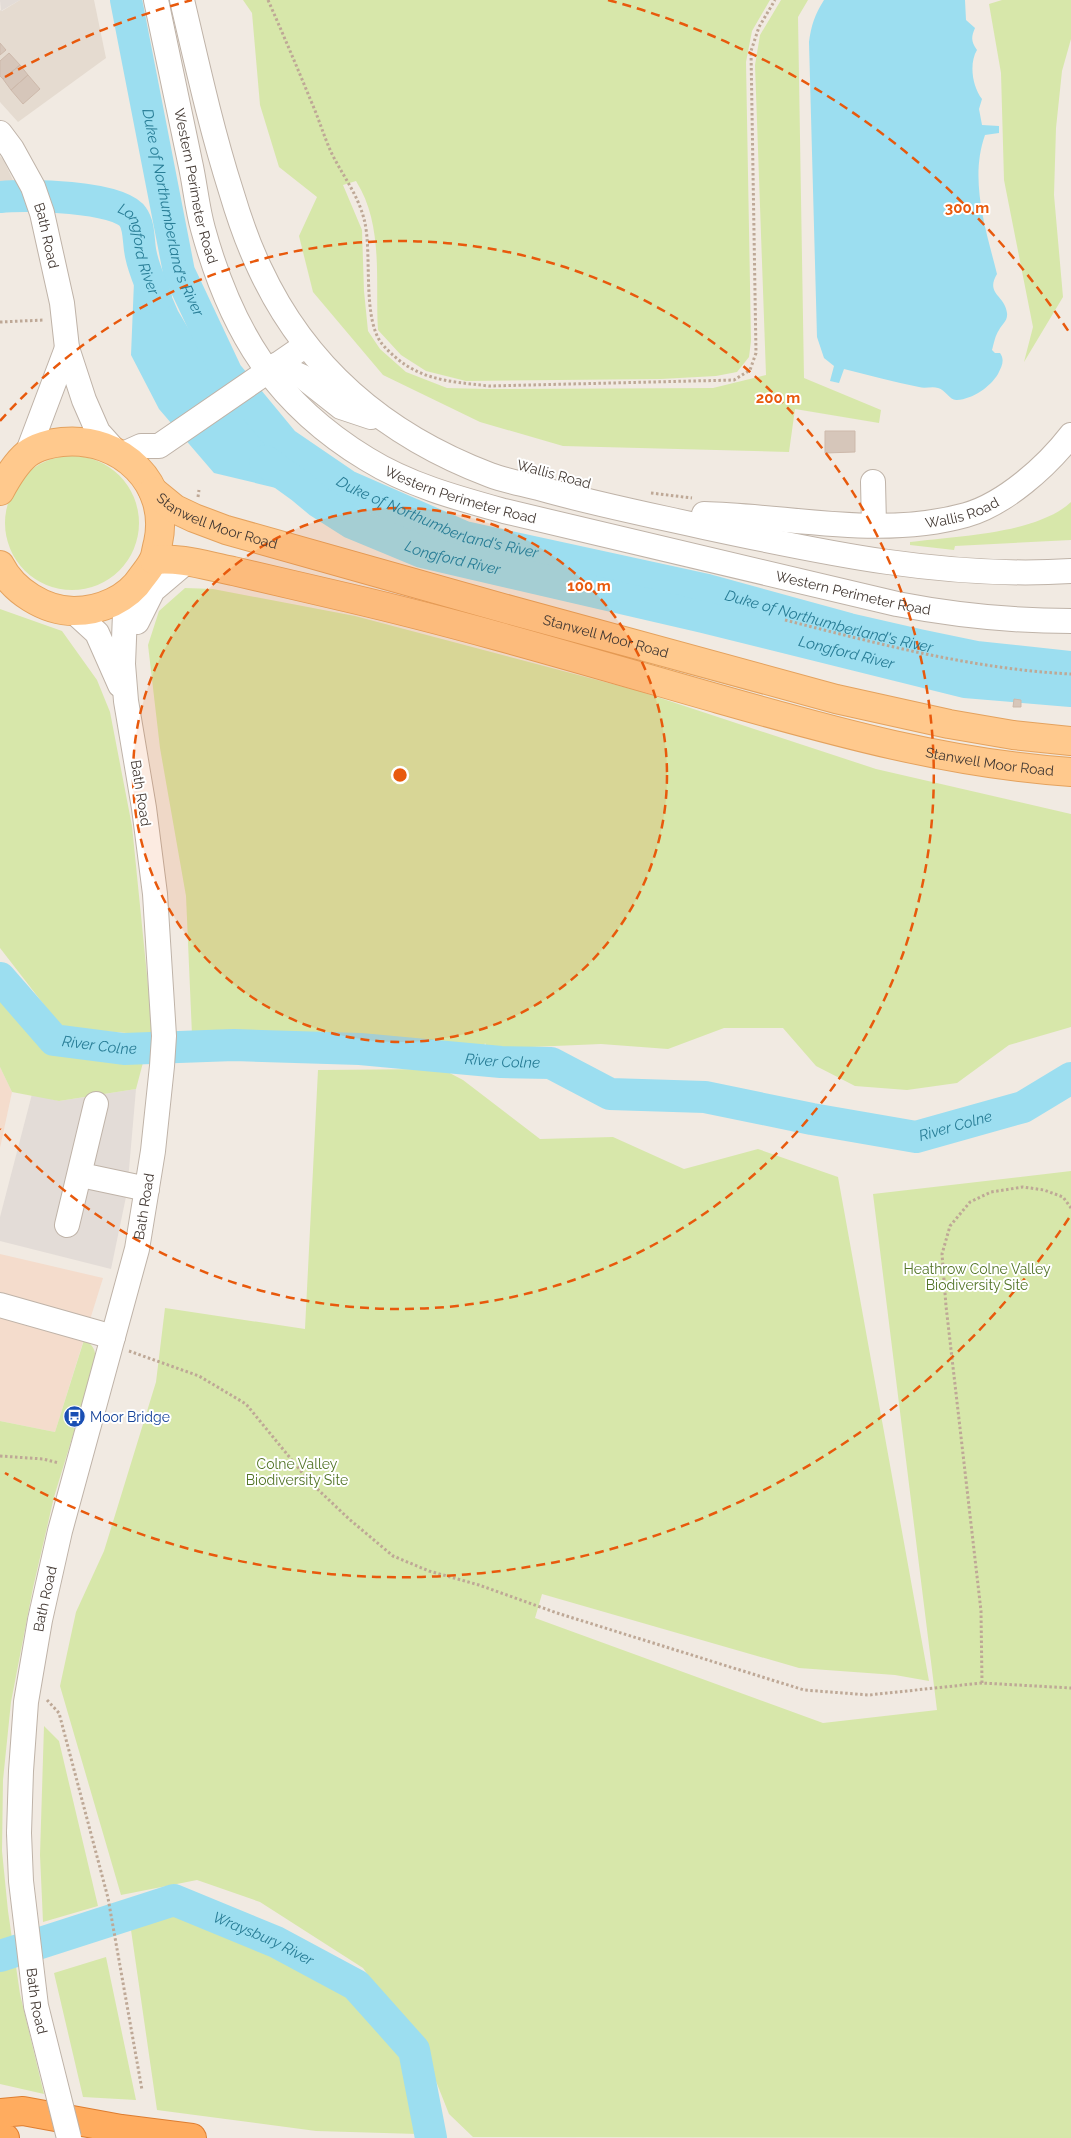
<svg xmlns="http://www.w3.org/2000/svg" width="1071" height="2138" viewBox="0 0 1071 2138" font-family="Raleway,sans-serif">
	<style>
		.residential { fill: #e5dbd0 }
		.commercial { fill: #f4dccc }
		.industrial { fill: #e3dcd7 }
		.green { fill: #d7e7aa }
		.water { fill: #9cdef0 }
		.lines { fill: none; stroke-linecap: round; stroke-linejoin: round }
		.river { stroke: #9cdef0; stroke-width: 32 }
		.building { fill: #d6c6ba; stroke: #cdb9ab }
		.minor-casing { stroke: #bfb3a8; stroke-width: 26 }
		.major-casing { stroke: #e4a25e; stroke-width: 30 }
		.highway-casing { stroke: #de7d30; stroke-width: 30 }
		.path { stroke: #bea896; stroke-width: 3; stroke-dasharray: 2.5 2.5; stroke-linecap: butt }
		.minor { stroke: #fff; stroke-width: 24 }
		.major { stroke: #ffc98d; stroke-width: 28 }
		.highway { stroke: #ffac5f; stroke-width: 28 }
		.minor-bridge-casing { stroke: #bfb3a8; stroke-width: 26; stroke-linecap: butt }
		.minor-bridge { stroke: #fff; stroke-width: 24 }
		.ring { fill: none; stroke: #e8590c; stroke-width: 2.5; stroke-dasharray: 9 6 }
		.labels { text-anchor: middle; stroke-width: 4; stroke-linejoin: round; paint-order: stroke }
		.street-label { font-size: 14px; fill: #433933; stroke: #fff }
		.park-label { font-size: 14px; fill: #527426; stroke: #fff }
		.transit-label { font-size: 14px; fill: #164399; stroke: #fff; text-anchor: start }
		.water-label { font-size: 15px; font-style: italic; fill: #287d96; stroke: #fff }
		.centre { fill: #e8590c; stroke: #fff; stroke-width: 2.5 }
		.ring-label { font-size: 15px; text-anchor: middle; font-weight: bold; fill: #e8590c; stroke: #fff; stroke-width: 4; stroke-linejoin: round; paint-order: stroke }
	</style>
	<rect width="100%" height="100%" fill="#f1eae2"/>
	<path class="residential" d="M20,0H94L106,58L18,122L0,102V10L2,11Z
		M0,156L3,159L20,195L0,196Z"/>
	<path class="commercial" d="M0,1067L12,1092L0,1148Z
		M0,1254L103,1278L55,1432L0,1421Z"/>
	<path class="industrial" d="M0,0H20L1,11Z
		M136,1089L127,1192L111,1269L0,1241V1217L32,1094L59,1101Z"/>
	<path class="green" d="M243,0H770L752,31L746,62L751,341L749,357L737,372L716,376L661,379L466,381L426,371L401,355L378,330C375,281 384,225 356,181L343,185L362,230L364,291L368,331L380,349L406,372L447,388L486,389L713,388L766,375L755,65L760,35L781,0H808L798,17L804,378L881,410L879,423L795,409L789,452L563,446L480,422L383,375L313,292L299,236L317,197L279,167L260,105L252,13Z
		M1002,0H1071V39L1062,71L1056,128L1054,195L1063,297L1024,362L1033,327L1004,180L1001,73L989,4Z
		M5 523a67 67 0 1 1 134 0a67 67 0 1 1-134 0Z
		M1071,502V540L955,546L954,550L910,545V542C955,536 1037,534 1071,502Z
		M185,588L213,589L355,616L639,691L876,769L1071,814V1027L1009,1045L957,1083L907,1090L855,1086L816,1066L783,1028H724L668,1049L601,1044L488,1049L485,1043L483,1050L361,1036L192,1035L186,896L160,748L148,645L159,611Z
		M0,609L62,631L97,680L110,712L132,826L153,1035L62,1028L0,948Z
		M0,996L49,1053L145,1055L136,1089L59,1101L12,1092L0,1067Z
		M442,1069L463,1080L540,1139L613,1137L684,1169L758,1149L838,1177L929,1681L895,1675L799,1668L542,1594L535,1618L823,1723L937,1710L873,1194L1071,1171V2138L473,2137L449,2114L426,2056L363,1968L260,1902L197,1880L121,1895L60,1686L76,1612L104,1551L156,1382L165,1308L305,1329L318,1070Z
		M84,1340C94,1345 95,1350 96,1360L54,1497L33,1588L11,1702L3,1780L2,1851L8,1911L20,1994L44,2094L0,2084V1421L55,1432Z
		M44,1726L59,1741L98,1906L43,1922L40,1855Z
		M175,1912L258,1940L353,1992L405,2059L418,2134L316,2131L157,2110L131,1930Z
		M106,1957L136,2100L83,2097L54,1973Z"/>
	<path class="water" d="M824,0H965L966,20L975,28C971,37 971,42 977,50C969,63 972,86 982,99L979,109L982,125L999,126V133L985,135C969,180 986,230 997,274C985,294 1005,295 1007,313C1008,321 1002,324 999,330C995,336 994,343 992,350L995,353H1000C1005,360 1002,366 998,374C990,387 973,399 957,400C950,401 946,390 938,388C932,386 925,389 919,387C894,382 869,375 844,369L839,383L830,381L834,366L824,358L817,337L809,42C811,26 815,14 824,0Z
		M153,253L178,311L237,410L306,477L297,493L214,473L159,409L131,355L135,257Z"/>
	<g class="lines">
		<g class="river">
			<path id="s1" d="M126,0L179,272L227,374L284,443L347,486L464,537L707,590L849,629L919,645L976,657L1071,667"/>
			<path id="s2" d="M0,197C24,194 120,196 133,217C140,227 138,243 141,255C144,270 151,284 156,298"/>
			<path id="s3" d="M265,461L301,487L319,502L352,523L422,552L703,617L965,682L1071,691"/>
			<path id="s4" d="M0,978L54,1040L124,1049L234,1045L360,1049L501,1062L551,1063L610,1094L705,1097L812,1119L916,1137L1023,1107L1071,1078"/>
			<path id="s5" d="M0,1956L174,1900L276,1942L356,1985L414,2050L431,2138"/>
		</g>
	</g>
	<path class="building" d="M0,43L6,50L0,55Z
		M9,53L20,65L3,79L0,76V61Z
		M20,65L28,75L11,90L3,79Z
		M28,75L40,89L23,104L11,90Z
		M825,431H855V452L825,453Z
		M1014,699L1021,700V707H1013Z"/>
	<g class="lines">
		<defs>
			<g id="minor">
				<path id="s6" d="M156,0C167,54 179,108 190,162C195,184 197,208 203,229C231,331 275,403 367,459C409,485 457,498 504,511L897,604C954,615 1012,621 1071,621"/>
				<path d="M182,0C197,64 211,128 231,191C239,218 248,244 260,269C307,370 387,436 490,475C506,481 524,484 542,489C595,504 650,515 704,527C825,553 947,579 1071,571"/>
				<path id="s7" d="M0,133L12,149L33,187L42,213L62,303L67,348L84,400L98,432L116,452"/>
				<path d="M276,365L303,377L341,407L371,417"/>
				<path d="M27,454L67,348"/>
				<path d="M121,455L141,446H159L306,345"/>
				<path d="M873,482L874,525"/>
				<path id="s8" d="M704,514C790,516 880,539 966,515C1005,504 1047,466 1071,435"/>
				<path d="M73,611L97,633L120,685"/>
				<path d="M137,622L153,590L186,562"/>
				<path d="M81,1175L147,1189"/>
				<path d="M67,1225L96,1104"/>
				<path d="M0,1305L113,1337"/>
				<path id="s9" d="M19,1833L21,1771L26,1702L40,1620L60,1531L137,1249L153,1151L162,1066L164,1036L155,894L144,808L126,701L123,664L125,614L136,586"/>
			</g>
			<g id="major">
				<path d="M0,491C7,478 16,463 27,454C36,447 51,443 62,442C121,436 171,484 158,543C156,549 156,556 153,561C150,567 146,572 142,577C128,599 100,611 74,611C45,611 13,591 0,565"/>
				<path id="s10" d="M153,491L175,509L194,518L226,530L510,610L836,699L949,724L1013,735L1071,741"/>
				<path id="s11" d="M154,560C180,557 207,566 233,571C272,580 310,589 349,598C473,627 596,664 719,699C835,732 950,764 1071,772"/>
			</g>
			<path id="highway" d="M0,2113L23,2111L121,2129L192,2138
				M0,2136L5,2138"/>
		</defs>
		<use href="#minor" class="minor-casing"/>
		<use href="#major" class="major-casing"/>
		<use href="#highway" class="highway-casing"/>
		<path class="path" d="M268,0C283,34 297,67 311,101C319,119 324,137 332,154C343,176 358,195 364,219C373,252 361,320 383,345C414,380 445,381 489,386L734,380L750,370L756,353L751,51L759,27L775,0
			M0,322L44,320
			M651,493L692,498
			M198,497L199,490
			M785,620C879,644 973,669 1071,674
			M129,1351L199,1376L246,1404L309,1481L349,1519L393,1556L429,1571L479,1585L557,1613L804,1690L869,1695L982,1683L1071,1688
			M0,1456L43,1459L59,1463
			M982,1683L981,1611L946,1306L942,1254L950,1226L970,1202L991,1192L1023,1187L1044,1190L1063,1197L1071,1208
			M47,1700L59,1713L108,1898L142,2090"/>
		<use href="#minor" class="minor"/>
		<use href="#major" class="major"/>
		<use href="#highway" class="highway"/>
		<defs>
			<g id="minor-bridge">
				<path id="s12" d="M19,1833L21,1881L36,2006L69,2138"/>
			</g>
		</defs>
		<use href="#minor-bridge" class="minor-bridge-casing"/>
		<use href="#minor-bridge" class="minor-bridge"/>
	</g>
	<circle cx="400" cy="775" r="267" fill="#e8590c" fill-opacity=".12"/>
	<g class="ring">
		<circle cx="400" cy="775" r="267"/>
		<path d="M0 421A534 534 0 1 1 0 1129"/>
		<path d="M1069 1218A802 802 0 0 1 5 1473M5 77A802 802 0 0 1 192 0M608 0A802 802 0 0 1 1069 332"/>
	</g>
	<defs>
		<symbol id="bus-disc" viewBox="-11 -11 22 22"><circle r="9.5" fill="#1a4fb4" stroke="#fff"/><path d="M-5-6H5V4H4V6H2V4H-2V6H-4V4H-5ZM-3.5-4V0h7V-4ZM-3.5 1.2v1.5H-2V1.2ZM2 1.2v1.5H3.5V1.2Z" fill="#fff"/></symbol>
	</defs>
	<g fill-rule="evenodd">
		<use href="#bus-disc" x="62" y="1404" width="25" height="25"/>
	</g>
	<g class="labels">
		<g class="street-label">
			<text dy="5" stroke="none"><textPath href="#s6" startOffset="190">Western Perimeter Road</textPath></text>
			<text dy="5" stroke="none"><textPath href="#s7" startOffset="114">Bath Road</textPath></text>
			<text transform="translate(554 474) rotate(15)" y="5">Wallis Road</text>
			<text dy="5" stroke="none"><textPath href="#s6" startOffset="625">Western Perimeter Road</textPath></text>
			<text dy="5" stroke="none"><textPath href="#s8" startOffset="260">Wallis Road</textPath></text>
			<text dy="5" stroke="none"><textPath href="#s10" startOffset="72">Stanwell Moor Road</textPath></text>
			<text dy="5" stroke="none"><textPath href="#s6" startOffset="1030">Western Perimeter Road</textPath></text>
			<text dy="5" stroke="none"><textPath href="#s10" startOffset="478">Stanwell Moor Road</textPath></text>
			<text dy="5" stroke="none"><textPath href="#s11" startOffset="861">Stanwell Moor Road</textPath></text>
			<text transform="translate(141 793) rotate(81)" y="5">Bath Road</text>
			<text dy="5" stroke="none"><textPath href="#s9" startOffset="641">Bath Road</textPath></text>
			<text dy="5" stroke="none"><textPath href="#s9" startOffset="236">Bath Road</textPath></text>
			<text dy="5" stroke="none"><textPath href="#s12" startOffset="169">Bath Road</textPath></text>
		</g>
		<g class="park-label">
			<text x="977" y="1274">Heathrow Colne Valley<tspan x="977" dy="16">Biodiversity Site</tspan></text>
			<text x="297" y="1469">Colne Valley<tspan x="297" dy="16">Biodiversity Site</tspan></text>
		</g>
		<g class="transit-label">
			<text x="90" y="1422">Moor Bridge</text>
		</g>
		<g class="water-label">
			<text dy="5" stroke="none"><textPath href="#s1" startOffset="218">Duke of Northumberland's River</textPath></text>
			<text dy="5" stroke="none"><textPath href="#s2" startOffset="169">Longford River</textPath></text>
			<text dy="5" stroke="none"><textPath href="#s1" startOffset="652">Duke of Northumberland's River</textPath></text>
			<text dy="5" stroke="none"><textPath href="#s3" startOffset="214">Longford River</textPath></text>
			<text dy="5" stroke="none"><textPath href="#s1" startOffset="1058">Duke of Northumberland's River</textPath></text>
			<text dy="5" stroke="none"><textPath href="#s3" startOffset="619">Longford River</textPath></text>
			<text dy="5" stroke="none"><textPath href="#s4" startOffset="128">River Colne</textPath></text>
			<text dy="5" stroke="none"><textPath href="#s4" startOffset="532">River Colne</textPath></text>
			<text dy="5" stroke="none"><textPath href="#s4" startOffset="998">River Colne</textPath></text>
			<text dy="5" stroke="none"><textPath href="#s5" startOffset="280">Wraysbury River</textPath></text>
		</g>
	</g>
	<circle cx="400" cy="775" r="8" class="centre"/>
	<g class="ring-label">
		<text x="967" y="213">300 m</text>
		<text x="778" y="403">200 m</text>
		<text x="589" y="591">100 m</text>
	</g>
</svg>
